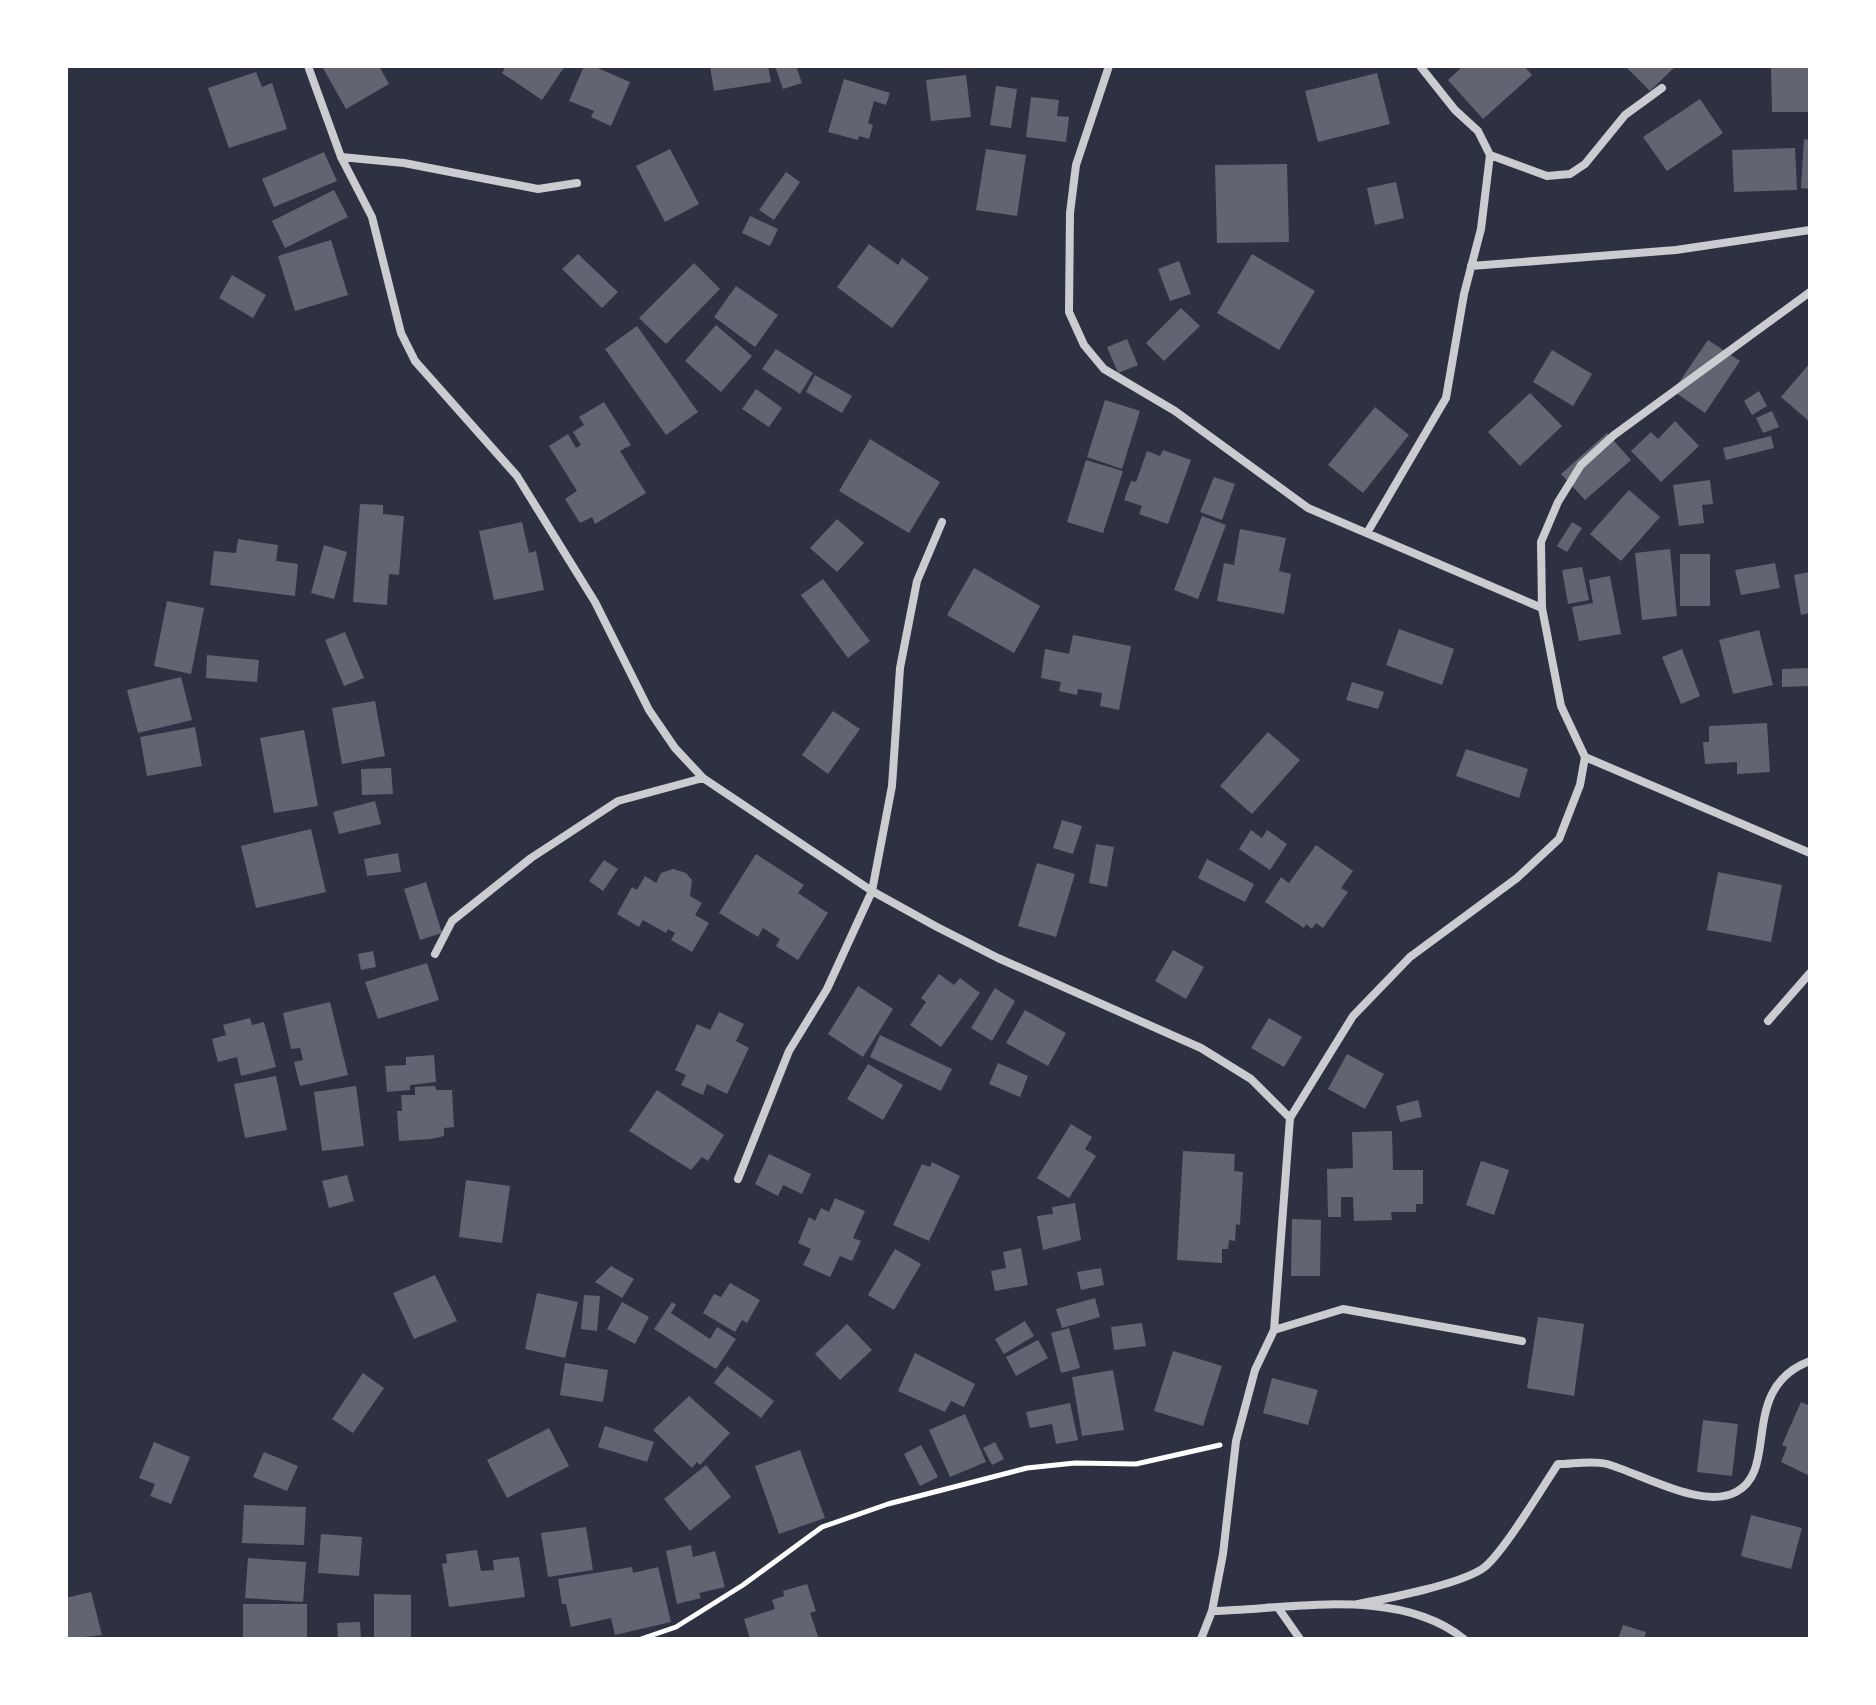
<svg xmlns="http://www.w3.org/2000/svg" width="1876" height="1705" viewBox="0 0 1876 1705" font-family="'Asap Condensed',sans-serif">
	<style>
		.building { fill: #626471 }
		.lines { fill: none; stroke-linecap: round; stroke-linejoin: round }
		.path { stroke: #fff; stroke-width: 5 }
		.minor { stroke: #caccd0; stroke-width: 8 }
	</style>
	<rect width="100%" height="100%" fill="#2d3142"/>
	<path class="building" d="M325,66H379L389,84L346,109L323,68Z
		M506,66H565L542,100L502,73Z
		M584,66H593L630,82L611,126L591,117L594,111L569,101Z
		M710,66H768L771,82L714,91Z
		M775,66H796L802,83L783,89Z
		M1463,66H1524L1532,75L1483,119L1448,80Z
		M1625,66H1676L1650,91Z
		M1771,66H1808V112H1772Z
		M256,72L262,87L272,83L287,129L229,148L208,88Z
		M1377,73L1390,124L1318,142L1305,91Z
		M966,75L971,117L931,121L926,80Z
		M844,79L890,93L886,105L874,101L868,123L873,125L869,139L859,136L858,140L828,132Z
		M996,86L1017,89L1011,128L990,125Z
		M1031,97L1059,100L1057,116L1069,117L1066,142L1026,137Z
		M1700,99L1723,133L1667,171L1643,137Z
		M1804,139L1810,140V189L1801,188Z
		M1795,148L1797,190L1734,192L1732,150Z
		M670,149L699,204L665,222L636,166Z
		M986,149L1026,155L1017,216L976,210Z
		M324,152L337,181L274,207L262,179Z
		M1287,164L1289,242L1217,243L1215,165Z
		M786,172L800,182L774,220L759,210Z
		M1396,182L1404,218L1375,225L1367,188Z
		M334,190L348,217L285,248L272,221Z
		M750,216L778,229L770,246L742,233Z
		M331,240L348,295L295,311L278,256Z
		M869,244L898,265L902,258L929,278L892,328L837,287Z
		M578,254L618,292L602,308L562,269Z
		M1252,254L1315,291L1279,350L1217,313Z
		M1179,261L1191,294L1170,301L1158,269Z
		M694,263L720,289L666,344L639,318Z
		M232,275L266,295L253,318L219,298Z
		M736,286L778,315L755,347L714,317Z
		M1181,308L1200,326L1164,361L1146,343Z
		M716,325L752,356L721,392L685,361Z
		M637,326L698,412L666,435L605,349Z
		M1127,339L1138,365L1118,373L1107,347Z
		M1708,340L1740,361L1705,413L1673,391Z
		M776,349L813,373L800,394L762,369Z
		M1552,350L1592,374L1573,406L1533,382Z
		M1810,363V422L1781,397Z
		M815,375L852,396L842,413L806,392Z
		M756,389L782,408L769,427L742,409Z
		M1759,391L1767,406L1752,415L1744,401Z
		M1530,393L1562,426L1520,466L1488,432Z
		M1105,400L1140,411L1122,469L1087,457Z
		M604,402L631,445L620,451L646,493L595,524L592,517L580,523L565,499L577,491L549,446L568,434L576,448L581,445L573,432L584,425L579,417Z
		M1375,407L1409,435L1363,493L1328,465Z
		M1772,411L1779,427L1763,433L1756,418Z
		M1675,421L1699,446L1661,482L1631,451L1651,432L1658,439Z
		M1607,433L1631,460L1585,500L1561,474Z
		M1771,436L1774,448L1726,460L1723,448Z
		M870,439L940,482L909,533L839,491Z
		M1163,450L1191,460L1168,524L1139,514L1142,506L1124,500L1131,481L1136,482L1147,451L1160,456Z
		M1086,460L1123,471L1103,533L1067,522Z
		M1214,477L1235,484L1222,520L1200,512Z
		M1710,480L1713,504L1702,505L1704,523L1679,526L1673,485Z
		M1629,490L1660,517L1621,561L1590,534Z
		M360,504L383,505V514L404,516L399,575L389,574L387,605L353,602Z
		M1202,516L1226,525L1198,599L1174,590Z
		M837,519L864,543L837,572L810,548Z
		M522,522L529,553L536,551L544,590L494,600L479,531Z
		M1572,522L1582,528L1567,552L1557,546Z
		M1240,529L1286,538L1279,571L1291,574L1284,614L1217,601L1224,563L1234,565Z
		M238,539L278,545L276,561L298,564L295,596L210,585L214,551L236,553Z
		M324,545L347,552L334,599L311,593Z
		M1670,549L1677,616L1642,620L1635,553Z
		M1680,554H1710V606H1680Z
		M1775,563L1780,588L1741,595L1735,570Z
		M1582,567L1589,600L1568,604L1562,570Z
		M974,568L1040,606L1014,653L947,615Z
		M1810,572V613L1801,615L1794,575Z
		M1610,576L1621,634L1579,641L1572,607L1593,603L1589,580Z
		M823,579L870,641L848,658L801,595Z
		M167,601L204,608L191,674L154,666Z
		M1399,629L1454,649L1442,685L1386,665Z
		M1759,630L1773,685L1733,694L1719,640Z
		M345,632L364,678L344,686L325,640Z
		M1073,635L1131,646L1119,710L1100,706L1102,693L1078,689L1077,695L1059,691L1061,682L1041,678L1045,649L1069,654Z
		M1682,649L1700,696L1681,704L1662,657Z
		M207,655L259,660L257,682L206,678Z
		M1810,668V686L1782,687V669Z
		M181,677L192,720L138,733L127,690Z
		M1352,682L1384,692L1378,709L1346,700Z
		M375,701L385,756L342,764L332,708Z
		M833,711L860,729L828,774L802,755Z
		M1767,723L1770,772L1737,774V762L1705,764L1703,742H1709V726Z
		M195,727L202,766L147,776L140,737Z
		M304,730L318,806L274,813L260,738Z
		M1268,732L1300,760L1252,814L1220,786Z
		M1466,749L1528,769L1519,798L1456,776Z
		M391,768L393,794L362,795L361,769Z
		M375,801L381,824L339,834L333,812Z
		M1062,820L1082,826L1073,854L1053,848Z
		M311,829L326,892L256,908L241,846Z
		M1251,830L1262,838L1267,830L1287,844L1270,870L1239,849Z
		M1096,844L1114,847L1107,887L1089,883Z
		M1316,845L1353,871L1341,888L1348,892L1323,928L1316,923L1312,929L1306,924L1304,928L1265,902L1281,877L1289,883Z
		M398,853L401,872L367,876L364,859Z
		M756,854L804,885L798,893L828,913L798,960L776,946L780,939L763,928L758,937L719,913Z
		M1207,859L1254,884L1245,902L1198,878Z
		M604,860L618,869L603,891L589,881Z
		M1037,863L1075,874L1056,937L1018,926Z
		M673,869L686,873L692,880L690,896L702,903L695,915L709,923L692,952L671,940L675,933L668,929L666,933L643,920L639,927L617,914L632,887L637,890L645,876L656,883L661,873Z
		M1718,872L1782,885L1771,942L1707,930Z
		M426,882L442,933L420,940L404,889Z
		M1173,950L1204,967L1186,999L1155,981Z
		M373,951L376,967L361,970L358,954Z
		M427,963L439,1000L378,1019L365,982Z
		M939,974L954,985L960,978L980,993L941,1047L910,1025L926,1002L921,998Z
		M858,986L893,1009L863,1057L828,1034Z
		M995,988L1015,1001L992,1041L971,1028Z
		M330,1002L348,1075L300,1086L294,1062L303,1060L300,1048L291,1049L283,1013Z
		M1025,1010L1066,1033L1048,1066L1006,1043Z
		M719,1012L744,1024L736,1041L749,1048L727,1094L707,1084L703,1095L681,1085L686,1075L675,1070L697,1024L710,1030Z
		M250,1018L252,1025L264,1022L276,1067L241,1076L237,1057L218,1062L212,1039L226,1035L223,1025Z
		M1269,1018L1302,1037L1284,1067L1251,1048Z
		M880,1035L952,1069L941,1091L870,1057Z
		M1347,1054L1384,1074L1365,1109L1328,1089Z
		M434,1055L436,1082L410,1085V1090L387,1092L385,1066L406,1065V1057Z
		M998,1063L1028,1076L1020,1097L989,1084Z
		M868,1064L903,1085L883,1120L847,1099Z
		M276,1076L287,1130L245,1138L234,1084Z
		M356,1086L364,1146L322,1151L314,1092Z
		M435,1086L436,1090H452L454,1127L444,1128V1136L431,1139L399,1141L397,1111H402L401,1095H415V1087Z
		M657,1090L724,1135L708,1161L702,1157L691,1170L629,1131Z
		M1418,1100L1422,1117L1400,1122L1396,1106Z
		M1071,1124L1092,1137L1085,1149L1096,1156L1069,1198L1037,1178Z
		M1392,1131L1393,1170H1423V1204H1416V1212H1391L1392,1220L1354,1221L1353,1197H1341V1217H1328L1327,1169L1353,1168L1352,1132Z
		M1183,1151L1235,1154L1234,1171L1243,1172L1240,1225L1236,1224L1235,1241L1229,1240L1228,1249H1222V1263L1177,1260Z
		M769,1154L811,1174L802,1194L783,1185L778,1196L755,1184Z
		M1481,1161L1509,1170L1494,1215L1466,1205Z
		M932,1162L960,1176L929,1241L893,1225L922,1164L930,1167Z
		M347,1175L354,1201L329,1208L322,1181Z
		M466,1180L510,1186L502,1243L459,1237Z
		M835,1198L865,1211L853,1238L861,1241L852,1261L840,1256L830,1277L803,1265L811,1249L798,1243L809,1217L815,1221L821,1208L829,1212Z
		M1075,1203L1081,1240L1043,1250L1037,1216L1053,1214L1052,1207Z
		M1292,1219L1321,1220L1320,1276H1291Z
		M1021,1248L1028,1285L995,1291L991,1271L1006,1268L1003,1252Z
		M895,1249L921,1264L894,1310L868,1295Z
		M611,1266L634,1279L622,1298L595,1282Z
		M1101,1268L1104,1285L1081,1290L1077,1272Z
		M435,1275L457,1321L414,1339L393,1293Z
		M730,1283L760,1300L747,1323L742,1320L735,1332L703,1313L714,1294L721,1297Z
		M537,1293L578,1302L565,1358L525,1349Z
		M584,1295L600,1296L597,1331L581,1329Z
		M1095,1298L1100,1317L1062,1328L1056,1309Z
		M622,1302L649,1317L635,1344L607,1329Z
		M672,1302L676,1305L671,1313L710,1339L717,1327L736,1339L716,1369L654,1329Z
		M1538,1317L1584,1324L1574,1396L1527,1388Z
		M1025,1321L1034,1336L1004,1354L995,1339Z
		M1142,1323L1146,1346L1114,1350L1111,1327Z
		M847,1324L872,1350L840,1380L815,1354Z
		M1069,1328L1080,1368L1061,1373L1051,1333Z
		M1038,1340L1048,1358L1016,1376L1006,1357Z
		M1173,1351L1222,1366L1203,1426L1154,1411Z
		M915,1353L975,1384L964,1407L951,1401L945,1412L898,1391Z
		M565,1363L608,1370L603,1402L560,1395Z
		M727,1366L774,1401L761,1418L714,1383Z
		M1113,1370L1124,1430L1082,1436L1072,1377Z
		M363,1373L384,1388L353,1433L332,1419Z
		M1272,1378L1318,1390L1308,1425L1263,1413Z
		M689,1396L730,1433L700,1465L697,1462L692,1468L653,1430Z
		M1801,1402L1810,1406V1476L1781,1462L1787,1447L1782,1445Z
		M1070,1403L1078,1440L1056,1444L1052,1424L1030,1428L1026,1412Z
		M965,1414L986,1462L950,1477L929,1430Z
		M1703,1420L1738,1424L1732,1476L1697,1472Z
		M605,1426L654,1442L647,1462L598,1447Z
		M549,1428L569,1466L507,1498L487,1460Z
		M154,1442L190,1457L171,1504L150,1496L155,1484L139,1478Z
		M995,1442L1004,1459L992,1465L983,1448Z
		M921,1445L938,1477L920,1486L904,1454Z
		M800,1450L825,1518L779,1534L755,1466Z
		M264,1452L298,1466L287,1491L253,1477Z
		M706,1465L731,1497L690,1531L664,1499Z
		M244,1505L306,1507L304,1545L242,1543Z
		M1751,1515L1802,1528L1791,1569L1741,1556Z
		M586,1527L593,1570L548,1577L541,1533Z
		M321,1534L362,1537L359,1576L318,1573Z
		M691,1545L693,1557L715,1551L725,1587L699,1593L701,1598L677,1604L666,1551Z
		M477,1550L481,1571L494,1570L493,1560L519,1557L525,1597L449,1607L442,1564L447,1563L446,1554Z
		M248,1558L306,1562L303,1602L245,1598Z
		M632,1567L633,1573L658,1567L671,1622L615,1635L611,1618L571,1627L566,1604H562L558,1579Z
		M807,1584L816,1611L810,1613L819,1639H750L744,1619L775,1609L772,1600L784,1596L783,1591Z
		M91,1592L102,1635L66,1639V1598Z
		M374,1594L411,1595V1639H374Z
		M243,1604H307V1639H243Z
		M360,1622L361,1639H338L337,1623Z
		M1623,1625L1646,1632L1644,1639H1618Z"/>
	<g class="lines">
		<path class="path" d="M641,1639L676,1627L743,1585L822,1527L888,1504L1027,1468L1075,1463L1136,1464L1220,1445"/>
		<path class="minor" d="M308,66L341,157L372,217L401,333L415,361L517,476L595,602L649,710L675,748L703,778L872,891L937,927L998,958L1201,1048L1251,1079L1290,1118
			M1109,66L1076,165L1070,213L1069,312L1084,345L1104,369L1175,411L1308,508L1542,608
			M1490,155L1547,176L1570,174L1585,164L1625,115L1662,88
			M341,157L404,163L538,189L577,183
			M1471,266L1676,250L1810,230
			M1367,533L1446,398L1464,294L1481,229L1490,155L1478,131L1455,110L1420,66
			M1585,757L1810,853
			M435,954L452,921L531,858L618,801L703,778
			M1768,1021L1810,973
			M738,1179L789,1051L827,989L872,891L892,786L900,668L917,581L942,522
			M1274,1330L1343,1309L1522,1341
			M1358,1604C1389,1598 1457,1585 1482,1569C1501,1557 1543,1486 1558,1464C1573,1464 1592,1460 1607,1464C1642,1474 1702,1510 1736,1492C1780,1470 1738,1388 1810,1361
			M1279,1609L1300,1639
			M1212,1611C1292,1609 1398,1586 1464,1639
			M1201,1639L1212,1611L1223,1554L1236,1441L1255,1370L1274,1330L1290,1118L1353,1016L1410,957L1517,878L1559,839L1580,785L1585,757L1561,706L1542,608L1541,542L1558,502L1581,465L1614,435L1810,292"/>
	</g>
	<rect width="1876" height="1705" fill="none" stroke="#ffffff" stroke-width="136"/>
</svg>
